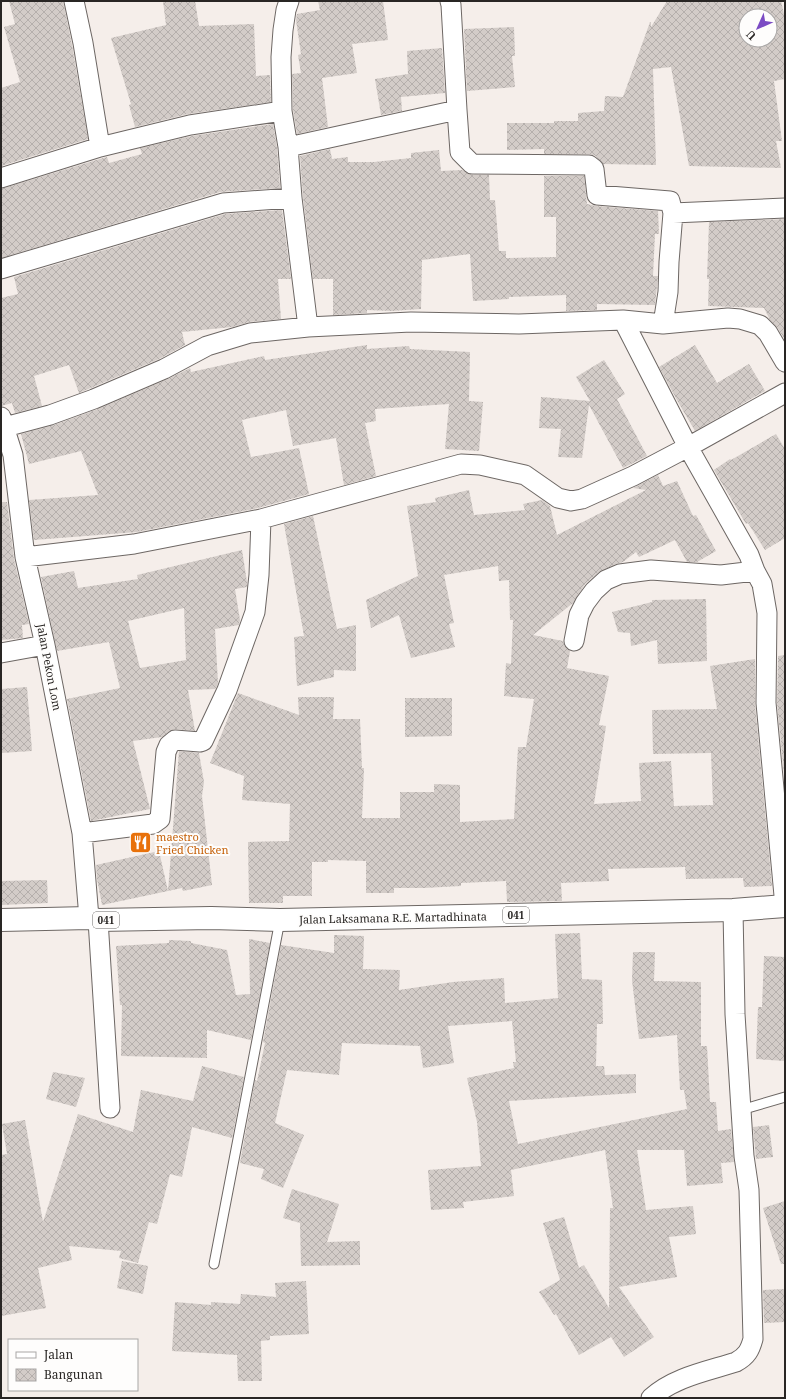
<svg xmlns="http://www.w3.org/2000/svg" width="786" height="1399" viewBox="0 0 786 1399" font-family="'Noto Serif',serif">
	<style>
		.building { fill: url(#building-cross-hatch); fill-rule: evenodd }
		.lines { fill: none; stroke-linecap: round; stroke-linejoin: round }
		.lane-casing { stroke: #6d6764; stroke-width: 11 }
		.street-casing { stroke: #6d6764; stroke-width: 21 }
		.primary-casing { stroke: #6d6764; stroke-width: 24 }
		.lane { stroke: #fff; stroke-width: 9 }
		.street { stroke: #fff; stroke-width: 19 }
		.primary { stroke: #fff; stroke-width: 22 }
		.labels { text-anchor: middle; stroke-width: 4; stroke-linejoin: round; paint-order: stroke }
		.shield { fill: #fefdfc; stroke: #696665; stroke-width: 1 }
		.shield-label { font-size: 10px; font-weight: bold; fill: #292624 }
		.street-label { font-size: 11px; fill: #292624; stroke: #fefdfc }
		.food-label { font-size: 11px; fill: #c56008; stroke: #fefdfc; text-anchor: start }
	</style>
	<defs>
		<pattern id="building-cross-hatch" width="8" height="8" patternUnits="userSpaceOnUse"><rect width="8" height="8" fill="#d3ccc8"/><path d="M0 0l8 8M0 8l8-8" fill="none" stroke="#b5afac"/></pattern>
	</defs>
	<rect width="100%" height="100%" fill="#f5eeea"/>
	<path class="building" d="M9,1H63L72,45L88,139L1,166V88L20,82L4,27L15,24Z
		M163,1H195L199,26L254,24L256,76L270,75L271,102L188,114L135,127L129,105L131,104L111,38L166,25Z
		M318,1H383L388,40L352,44L357,73L322,78L328,127L297,134L293,110L292,74L301,73L298,55L301,54L296,20L297,14L320,10Z
		M667,1H781L785,18V79L774,81L782,141H776L781,168L689,166L671,67L653,69L656,165L603,164L596,156L589,154H544V149L507,150V123H554V121H578V113L604,111L605,96L623,97L650,22H651V27ZM746,16H770V40H746Z
		M514,27L515,56H512L515,87L467,91L464,29Z
		M442,48L445,93L401,97L402,111L381,115L375,79L408,74L407,51Z
		M273,124L277,148L280,188L220,192L1,258V189L103,158L107,157L109,163L142,154L140,148L192,136Z
		M330,149L332,159L348,157V162H374L411,158V153L439,150L441,171L462,170L472,175H489L490,200H495L499,251H506V258L556,257V217H544V176H584L587,204L596,206L658,211L659,234H655L653,276H658L655,305L597,304V310L566,311V295L509,297V299L473,301L470,254L422,260L421,309L392,311L367,310V313L333,315V279H313L303,197L300,156Z
		M282,210L291,279H278L281,319L249,322L232,327L182,332L185,345L159,359L79,393L69,365L34,376L42,406L15,413L12,403L1,406V298L18,294L14,277L225,214Z
		M785,219L784,246H785V340L777,327L770,320L764,308L708,306L709,279H707L709,222Z
		M367,345V349L409,346L410,349L470,352L469,401L483,402L479,451L445,449L449,404L375,409L376,421L365,423L376,476L344,485L336,438L293,446L286,410L242,420L251,457L299,448L309,494L258,508L137,532L34,540L29,500L98,495L81,451L29,464L21,434L54,425L98,409L168,379L190,368L191,372L264,356L265,360Z
		M695,345L717,383L749,364L765,391L695,431L678,402L659,367Z
		M604,360L625,394L617,399L647,456L623,468L589,405L582,458L558,457L561,429L539,428L541,397L590,401L576,377Z
		M776,434L785,449V538L765,550L748,523L746,524L714,470L730,459L731,460Z
		M658,475L663,486L677,481L693,516L696,515L716,551L697,562H687L675,540L639,557L636,552L623,562L616,564L599,572L585,584L573,603L533,635L563,641L564,645L567,649L570,651L567,668L609,676L599,725L606,726L594,804L641,801L639,763L671,761L674,806L713,805L711,753L653,754L652,710L717,709L710,666L755,659V704L772,886L744,887L743,878L686,879L685,867L608,869L609,881L561,883L562,901L507,902L506,881L461,883V886L424,888H394V893H366V861L328,860V862H312V896H283V903H249L248,842L289,841L290,804L242,800L244,776L210,763L238,693L299,715L298,697H334L333,719H360L362,768H364L362,818H400V792H434V784L460,785V822L514,819L518,747H526L534,699L504,696L506,663L511,664L513,620H510L509,580L499,581L498,566L444,575L454,623L449,624L455,647L411,658L399,615L371,628L366,600L418,576L407,506L436,502L435,498L469,490L474,515L525,510L523,504L542,500L550,506L557,535L646,490L633,488Z
		M1,502H7L14,559L29,624L22,625L23,638L1,640Z
		M313,516L337,629L356,625V671L334,670V677L297,686L294,637L304,636L284,524Z
		M242,550L247,582V587L235,589L240,620L239,625L215,629L218,683L217,686L215,689L188,690L195,731L175,729L168,732L162,737L133,741L150,809L91,821L67,699L120,688L109,642L57,651L41,577L74,571L78,588L138,579L137,575ZM184,608L186,660L140,668L128,621Z
		M706,599L707,661L658,664L657,640L631,646L630,633L618,632L612,612L652,602V600Z
		M785,655V774H784L777,703L778,656Z
		M27,687L32,751L1,753V689Z
		M405,698H452V736L405,737Z
		M179,751L199,753L204,782L202,796L212,885L183,891L182,888L168,891Z
		M159,851L168,891L102,905L97,879L96,865Z
		M47,880L48,903L1,905V881Z
		M580,933L582,979L602,980L603,1024H597L596,1066H604L605,1075L636,1074V1093L509,1101L518,1144L687,1109L684,1090H680L677,1035L639,1039L632,980L633,952H655L654,981L701,982V1046H707L710,1102H716L718,1131L731,1129L734,1162L721,1163L723,1183L687,1186L684,1150H637L646,1210L693,1206L696,1234L669,1237L677,1277L619,1287L654,1337L624,1357L611,1337L579,1355L556,1314L554,1315L539,1292L560,1280L543,1223L564,1217L579,1268L584,1265L609,1308L610,1208H613L605,1150L511,1170L514,1196L463,1202L464,1208L431,1210L428,1170L481,1166L477,1122L467,1078L514,1068L513,1062H516L512,1021L448,1026L454,1063L423,1068L420,1046L342,1043L339,1075L287,1070L275,1123L304,1135L283,1188L261,1179L264,1169L240,1163L255,1080L257,1081L265,1043L263,1042L281,945L334,953V935L364,936L363,969L400,970L399,990L453,982L504,978L505,1003L558,998L555,934Z
		M249,939L270,943L251,1040L207,1030V1058L121,1056L122,1005H120L116,946L169,943V940L191,941V943L227,950L236,995L250,994Z
		M764,956L785,957V1061L756,1059L758,1007H762Z
		M202,1066L244,1077L232,1138L192,1127L182,1177L170,1174L157,1224L149,1222L138,1263L119,1258L121,1251L69,1246L72,1260L38,1268L46,1308L1,1316V1155L7,1154L2,1124L25,1120L43,1222L78,1114L133,1132L141,1090L193,1101Z
		M53,1072L85,1078L76,1107L46,1099Z
		M769,1125L773,1157L756,1159L753,1127Z
		M292,1189L339,1204L327,1242L360,1241V1265L301,1266L300,1223L283,1218Z
		M785,1201V1264H781L763,1208Z
		M122,1261L148,1266L143,1294L117,1288Z
		M306,1281L309,1334L270,1336V1340L261,1341L262,1381H238L237,1355L172,1351L175,1302L211,1305V1302L240,1304L241,1294L276,1297L275,1283Z
		M785,1289V1322L764,1323L763,1290Z"/>
	<g class="lines">
		<defs>
			<path id="lane" d="M741,1110L785,1097
				M214,1264L280,920"/>
			<path id="street" d="M289,1L286,10L283,30L281,57L282,111L288,147L292,198L308,327
				M450,1L451,5L457,110
				M100,147L190,125L282,111
				M288,147L457,110L460,152L472,164L589,165L594,169L597,195L670,201L673,213L669,262L668,292L663,324
				M1,178L100,147L83,43L74,1
				M673,213L785,208
				M1,269L223,203L292,198
				M623,320L688,447L749,555L755,571L762,584L767,613L766,703L785,906
				M1,417L13,455L25,557L45,645L82,833L89,918
				M5,427L50,415L94,399L164,369L207,346L250,333L308,327L411,322L519,324L623,320L663,324L728,318L740,319L760,325L768,333L785,362
				M25,557L134,544L261,519L461,464L480,465L525,475L558,498L571,501L582,499L633,476L688,447L785,393
				M574,641L579,615L585,603L594,591L606,580L620,574L651,570L721,575L755,571
				M1,653L45,645
				M82,833L153,824L160,819L166,752L169,745L175,740L200,742L203,741L227,690L255,612L259,575L261,519
				M98,920L110,1108
				M651,1398C674,1377 708,1371 736,1362C747,1356 750,1350 753,1339L749,1190L744,1156L741,1110L735,1014L733,910"/>
			<path id="primary" d="M1,920L89,918L98,920L211,918L280,920L733,910L785,906"/>
		</defs>
		<use href="#lane" class="lane-casing"/>
		<use href="#street" class="street-casing"/>
		<use href="#primary" class="primary-casing"/>
		<use href="#lane" class="lane"/>
		<use href="#street" class="street"/>
		<use href="#primary" class="primary"/>
	</g>
	<defs>
		<symbol id="restaurant-square" viewBox="-11 -11 22 22"><rect x="-9" y="-9" width="18" height="18" rx="4" fill="#e8710a" stroke="#fefdfc"/><path d="M-5-6h1v4h1v-4h1v4h1v-4h1v5L-1.5 .5V6h-2V.5L-5-1ZM5-6V6H3V1.5H1.5Q1.5-4 5-6Z" fill="#fff"/></symbol>
	</defs>
	<g fill-rule="evenodd">
		<use href="#restaurant-square" x="128" y="830" width="25" height="25"/>
	</g>
	<g class="labels">
		<g class="shield">
			<rect x="503" y="907" width="26" height="16" rx="3"/>
			<rect x="93" y="912" width="26" height="16" rx="3"/>
		</g>
		<g class="shield-label">
			<text x="516" y="919">041</text>
			<text x="106" y="924">041</text>
		</g>
		<g class="street-label">
			<text transform="translate(49 667) rotate(79)" y="4">Jalan Pekon Lom</text>
			<text transform="translate(393 918) rotate(-1)" y="4">Jalan Laksamana R.E. Martadhinata</text>
		</g>
		<g class="food-label">
			<text x="156" y="841">maestro<tspan x="156" dy="13">Fried Chicken</tspan></text>
		</g>
	</g>
	<rect width="786" height="1399" fill="none" stroke="#292624" stroke-width="4"/>
	<rect x="8" y="1339" width="130" height="52" fill="#fefdfc" stroke="#a9a7a6"/>
	<rect x="16" y="1352" width="20" height="6" fill="#ffffff" stroke="#a9a7a6"/>
	<text x="44" y="1359" font-size="12" fill="#292624">Jalan</text>
	<rect x="16" y="1369" width="20" height="12" fill="url(#building-cross-hatch)" stroke="#a9a7a6"/>
	<text x="44" y="1379" font-size="12" fill="#292624">Bangunan</text>
	<g transform="translate(758 28) rotate(225)"><circle r="19" fill="#fefdfc" stroke="#a9a7a6"/>
	<path d="M0-3L7 15L0 10L-7 15Z" fill="#7b4bc4"/>
	<text y="-6" font-size="11" font-weight="bold" text-anchor="middle" fill="#292624">U</text>
	</g>
</svg>
